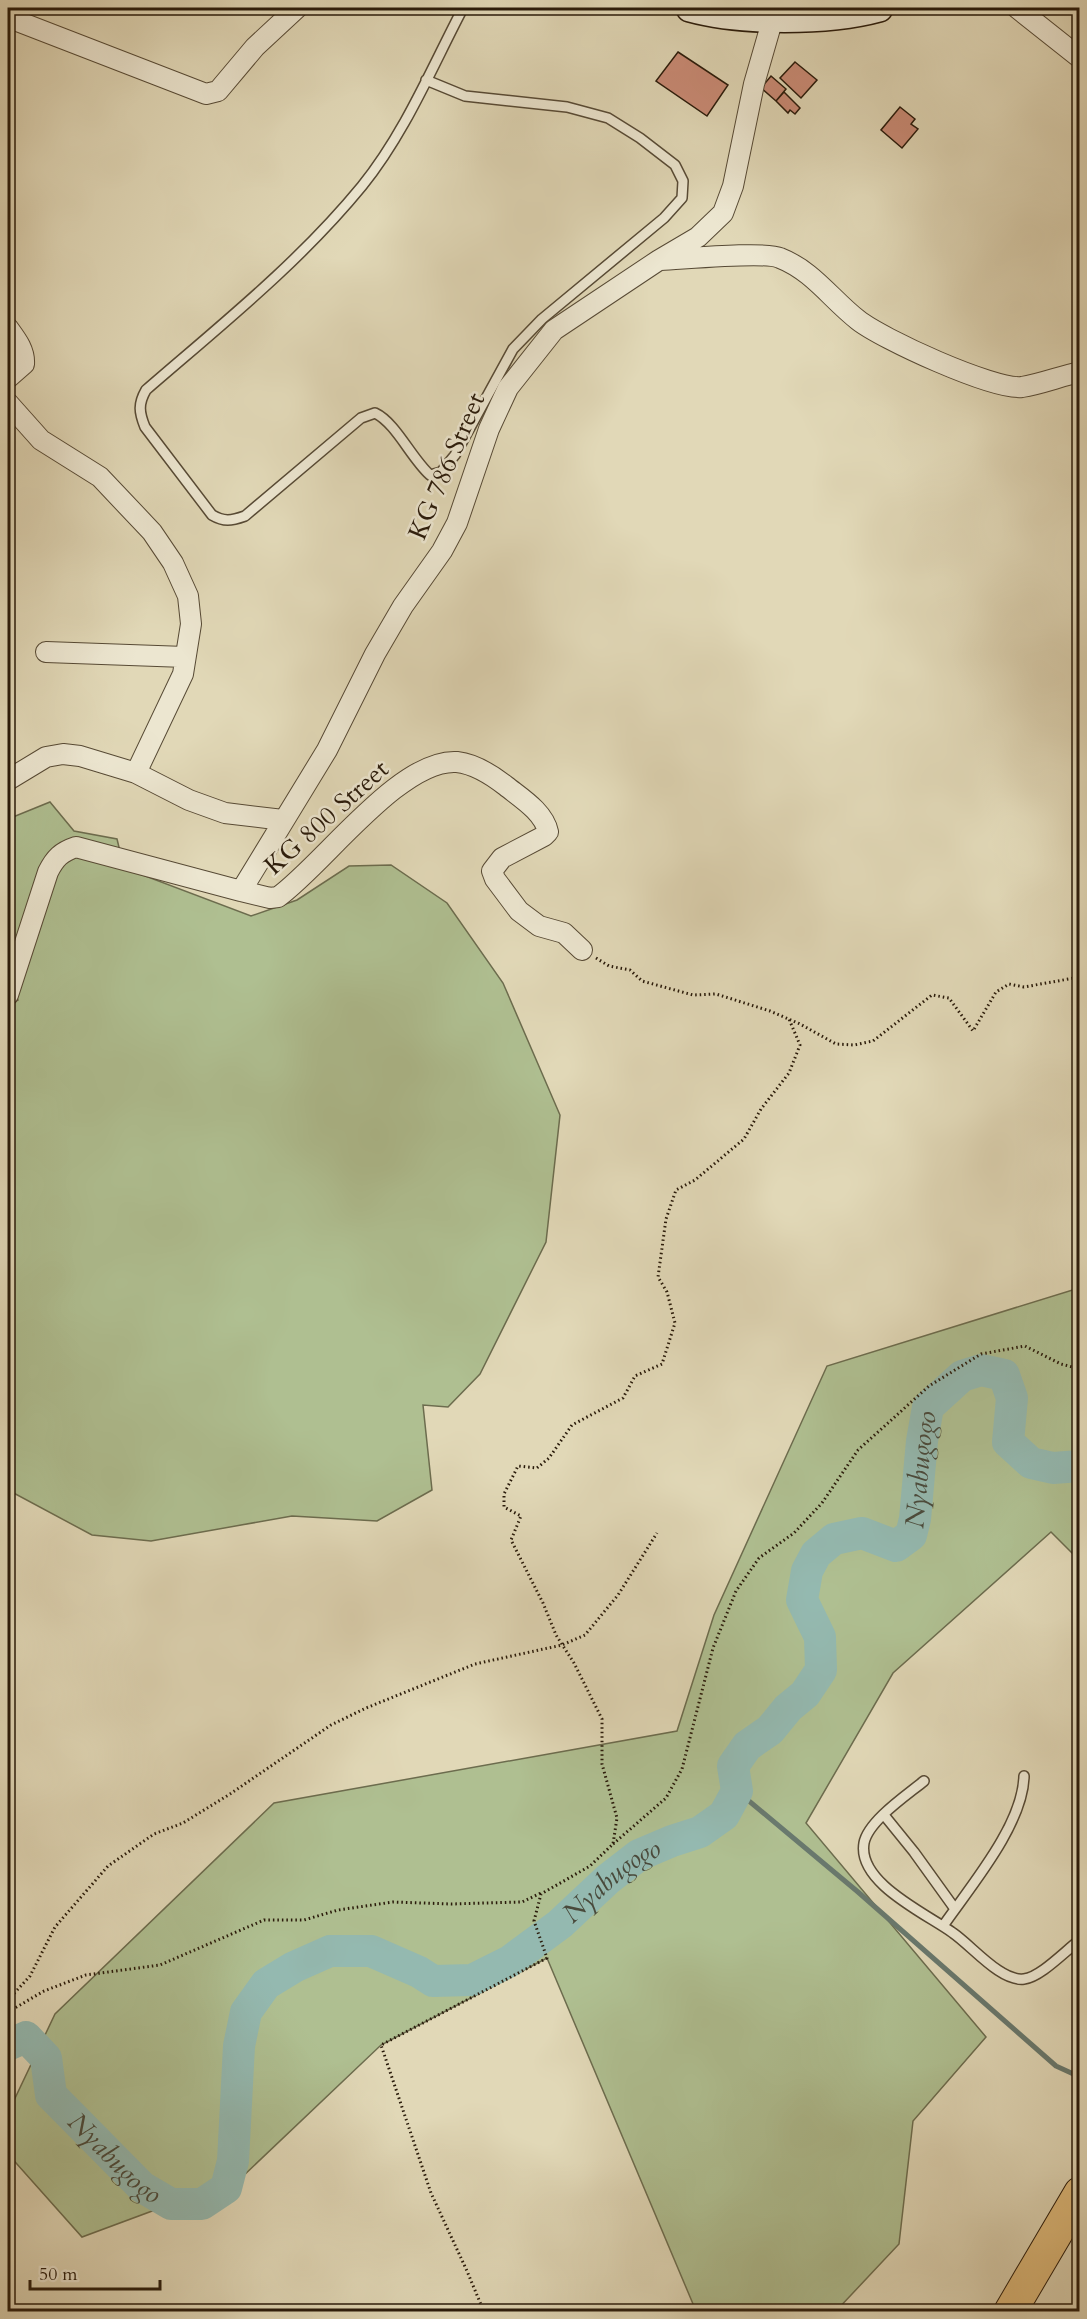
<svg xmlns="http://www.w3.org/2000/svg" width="1087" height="2319" viewBox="0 0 1087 2319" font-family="Cardo,serif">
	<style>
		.green { fill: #afbf91; stroke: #6c6c4e; stroke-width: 1.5 }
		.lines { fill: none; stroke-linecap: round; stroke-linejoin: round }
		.stream { stroke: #69796e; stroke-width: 5 }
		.river { stroke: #94b9b0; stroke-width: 32 }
		.building { fill: #ca8b76; stroke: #291a0a; stroke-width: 1.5 }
		.service-casing { stroke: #574a35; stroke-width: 12 }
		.minor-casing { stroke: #574a35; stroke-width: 22 }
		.secondary-casing { stroke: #291a0a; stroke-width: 30 }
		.trunk-casing { stroke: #291a0a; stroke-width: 34 }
		.path { stroke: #291a0a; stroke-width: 3; stroke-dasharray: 1.5 3; stroke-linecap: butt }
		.service { stroke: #ece6d0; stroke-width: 9 }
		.minor { stroke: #ece6d0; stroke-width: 20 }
		.secondary { stroke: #ece6d0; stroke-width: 27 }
		.trunk { stroke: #e0bc7c; stroke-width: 32 }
		.labels { text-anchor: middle; stroke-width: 5; stroke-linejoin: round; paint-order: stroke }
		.street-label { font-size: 26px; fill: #291a0a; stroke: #ece6d0 }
		.water-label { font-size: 27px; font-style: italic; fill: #494a3c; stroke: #ece6d0 }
	</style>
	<rect width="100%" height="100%" fill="#e1d8b7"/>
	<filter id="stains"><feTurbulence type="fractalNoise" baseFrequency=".00333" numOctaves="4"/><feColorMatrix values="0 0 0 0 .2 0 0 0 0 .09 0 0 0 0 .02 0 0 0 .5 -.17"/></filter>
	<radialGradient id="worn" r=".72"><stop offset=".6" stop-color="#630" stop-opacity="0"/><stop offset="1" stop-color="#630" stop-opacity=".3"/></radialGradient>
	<path class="green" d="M50,802L74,831L117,839L124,868L251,916L297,900L349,866L391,865L447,903L503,983L560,1115L546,1242L480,1374L448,1407L423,1405L432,1490L377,1521L292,1516L151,1541L92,1535L8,1490V1005L18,1000L8,987V819Z
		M1079,1288V1560L1051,1532L893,1673L806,1823L986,2037L913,2121L899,2244L836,2311H696L547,1958L381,2045L241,2178L82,2237L8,2154V2113L55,2014L274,1803L677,1731L714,1615L827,1366Z"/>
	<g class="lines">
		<path class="stream" d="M737,1791L858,1892L1056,2066L1080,2077"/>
		<path class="river" id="s1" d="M8,2045L26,2037L46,2058L51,2095L142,2187L171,2204H202L226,2188L233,2161L239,2046L246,2012L266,1984L294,1967L330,1951H371L419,1972L433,1981L472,1980L510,1961L560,1924L608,1879L639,1855L672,1841L700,1832L724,1815L737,1791L733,1766L747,1746L770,1730L788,1708L805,1694L821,1670L820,1637L802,1600L807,1571L816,1554L834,1539L862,1533L896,1546L911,1535L915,1519L922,1441L928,1407L962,1376L981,1370L1004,1375L1012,1398L1008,1442L1031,1463L1053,1468L1080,1466"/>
	</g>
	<path class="building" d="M678,52L728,85L707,116L656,81Z
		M795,62L817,80L801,98L780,78Z
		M771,76L786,89L776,101L761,88Z
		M784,92L800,108L795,114L790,110L788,113L776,101Z
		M900,107L915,119L911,124L918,129L902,148L881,130Z"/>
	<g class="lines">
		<defs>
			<path id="service" d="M426,80L465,96L567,107L608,118L640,138L675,165L683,181L682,198L664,218L542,319L513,349L455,455L441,472L430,475C411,458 396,423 375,413L361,418L245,516C231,521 224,522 212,515L145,427C139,412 138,404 146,390C221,325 299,263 362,186C405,133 432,67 463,8
				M924,1781C907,1795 868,1821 864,1843C857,1883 927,1914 953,1933C972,1946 1001,1982 1024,1979C1041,1977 1066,1950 1080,1940
				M884,1815L914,1852L955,1909
				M943,1926C970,1887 1023,1825 1024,1776"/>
			<path id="minor" d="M1017,8L1080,58
				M12,19L206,94L218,91L255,47L297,8
				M661,260C684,259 764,251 780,258C813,271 831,299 858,320C882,339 993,390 1022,387C1041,384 1061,376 1080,372
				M8,328C16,339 25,350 24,364L8,378
				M8,403L41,440L100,477L152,532L173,563L188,596L191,624L183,674L136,773
				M46,652L185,657
				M8,780L46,757L63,754L80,756L136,773L189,800L225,813L283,820
				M241,891L327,750L375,654L403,606L442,551L457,523L489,429L508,388L554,330L659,260L698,237L723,213L733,186L754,84L773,18
				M8,995L48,872C55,858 61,852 76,847L241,891L270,898L278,897C323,865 400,758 457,762C475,764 492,775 506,786C521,798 544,812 548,832L544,836L502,858L492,871L495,879L519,911L539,926L564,933L582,950"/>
			<path id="secondary" d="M690,8C741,22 828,22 879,8"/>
			<path id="trunk" d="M1010,2312L1080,2193"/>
		</defs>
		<use href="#service" class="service-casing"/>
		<use href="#minor" class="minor-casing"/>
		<use href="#secondary" class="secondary-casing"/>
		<use href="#trunk" class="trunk-casing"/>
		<path class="path" d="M596,958L609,966L630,970L642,981L693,995L716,994L770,1011L800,1024L836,1044L854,1045L873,1041L932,995L949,998L973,1031L996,992L1009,984L1024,987L1080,977
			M613,1844L666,1798L682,1769L713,1648L736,1591L759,1558L794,1533L822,1503L858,1450L929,1386L981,1354L1025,1346L1061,1364L1080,1369
			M8,2000L30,1976L55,1927L108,1866L154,1834L183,1823L230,1794L331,1725L366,1708L475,1664L562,1645L585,1635L618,1595L657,1533
			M8,2012L44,1991L86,1975L160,1965L264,1920H304L338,1910L393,1902L451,1904L522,1902L543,1892
			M8,2076V2077
			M484,2312L467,2271L431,2193L381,2045L547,1958L534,1921L541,1894L590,1866L613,1844L617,1818L602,1764V1719L574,1663L556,1635L543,1603L511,1540L521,1516L504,1507V1494L518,1466L537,1468L549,1458L572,1425L623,1398L635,1376L662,1364L675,1323L667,1292L658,1277L666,1219L676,1190L695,1180L744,1139L761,1109L789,1073L800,1045L789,1019"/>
		<use href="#service" class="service"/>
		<use href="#minor" class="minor"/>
		<use href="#secondary" class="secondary"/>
		<use href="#trunk" class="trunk"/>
	</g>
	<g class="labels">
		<g class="street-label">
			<text transform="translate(446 466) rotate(-67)" y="9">KG 786 Street</text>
			<text transform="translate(326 817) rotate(-42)" y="9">KG 800 Street</text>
		</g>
		<g class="water-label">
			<text dy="9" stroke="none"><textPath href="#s1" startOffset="1527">Nyabugogo</textPath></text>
			<text dy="9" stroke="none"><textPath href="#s1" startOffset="915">Nyabugogo</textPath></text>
			<text dy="9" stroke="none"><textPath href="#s1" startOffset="176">Nyabugogo</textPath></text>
		</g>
	</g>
	<rect width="1087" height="2319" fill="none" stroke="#e1d8b7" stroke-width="30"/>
	<rect x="9" y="9" width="1069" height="2301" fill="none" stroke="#291a0a" stroke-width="3"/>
	<rect x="15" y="15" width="1057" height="2289" fill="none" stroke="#291a0a" stroke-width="1.5"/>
	<path d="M30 2280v9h130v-9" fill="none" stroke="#291a0a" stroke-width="3"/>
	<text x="39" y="2280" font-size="18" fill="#291a0a" stroke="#ece6d0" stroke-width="4.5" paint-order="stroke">50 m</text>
	<rect width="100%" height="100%" filter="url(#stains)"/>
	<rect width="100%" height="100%" fill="url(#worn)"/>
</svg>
